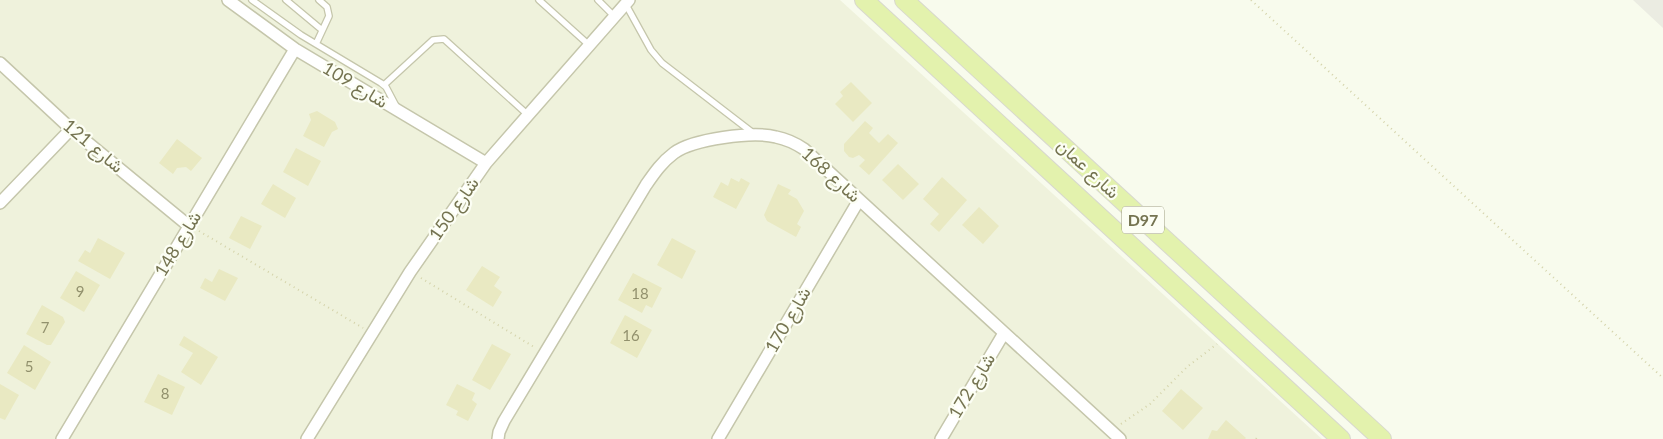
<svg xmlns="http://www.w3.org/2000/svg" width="1663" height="439" viewBox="0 0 1663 439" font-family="Lato,Vazirmatn,sans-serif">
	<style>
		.residential { fill: #eff2dc }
		.industrial { fill: #ebece2 }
		.building { fill: #e9e9c2 }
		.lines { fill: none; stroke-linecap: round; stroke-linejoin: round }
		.lane-casing { stroke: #c5c6ab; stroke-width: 8 }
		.street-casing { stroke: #c5c6ab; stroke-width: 14 }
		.primary-casing { stroke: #d8d8ce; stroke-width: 20 }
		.path { stroke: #d4d3aa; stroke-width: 2; stroke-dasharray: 1 4; stroke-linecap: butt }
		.lane { stroke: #fff; stroke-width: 5.5 }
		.street { stroke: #fff; stroke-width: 11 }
		.primary { stroke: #e3f2ad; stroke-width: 18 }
		.labels { text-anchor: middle; stroke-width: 4.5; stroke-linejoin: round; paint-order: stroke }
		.number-label { font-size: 15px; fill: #92916d }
		.shield { fill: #fcfef4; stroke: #9e9d82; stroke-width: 1 }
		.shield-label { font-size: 16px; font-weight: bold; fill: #757451 }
		.street-label { font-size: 18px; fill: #757451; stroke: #fcfef4 }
	</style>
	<rect width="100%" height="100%" fill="#f8fbed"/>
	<path class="residential" d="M0,0H840L1322,439H0Z"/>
	<path class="industrial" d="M1633,0H1663V28Z"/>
	<path class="building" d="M851,82L872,103L853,122L835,104L843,96L840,92Z
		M317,111L335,122L338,129L332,132L324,147L303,136L311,120L309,114Z
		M865,121L873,128L869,133L879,143L888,134L898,143L869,175L859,166L865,160L859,155L853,158L849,157L844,151V144Z
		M177,139L202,158L191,171L186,167L177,168L173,174L159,163Z
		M296,148L321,161L308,186L283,172Z
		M898,164L919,184L903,200L882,180Z
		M942,177L967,200L939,232L930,224L939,214L923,199Z
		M731,178L739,182L741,178L750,183L736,209L713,197L721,182L728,186Z
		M273,184L296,198L285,218L261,204Z
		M778,184L791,190L788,194L797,199L804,211L797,224L801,227L796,237L767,221L764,215Z
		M979,207L999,226L983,244L962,225Z
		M241,216L262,226L250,249L229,238Z
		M98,238L125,253L110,279L78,261L85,250L90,253Z
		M672,238L696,251L682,279L657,265Z
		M482,266L500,277L494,286L502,292L493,307L466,290Z
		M219,269L238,278L225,301L200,288L205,278L212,282Z
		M76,271L100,285L84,312L60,298Z
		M633,273L662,288L652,308L646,305L642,313L618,300Z
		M42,305L63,317L65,322L51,345H47L26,334Z
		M625,315L652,330L637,358L610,343Z
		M184,336L218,357L201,385L181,372L193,353L179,345Z
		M492,344L511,354L490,390L472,380Z
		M24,345L51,362L35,390L7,373Z
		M158,374L185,387L172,415L144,402Z
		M0,384L19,395L5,420L0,418Z
		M457,384L475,393L472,400L477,404L468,421L456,415L458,411L446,405Z
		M1181,389L1203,408L1183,430L1162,411Z
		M1226,420L1246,438L1245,439H1208L1212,430L1217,431Z"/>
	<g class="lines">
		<defs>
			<path id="lane" d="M252,0L301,35L381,83L386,87L396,106
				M286,0L322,30
				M539,0L589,45
				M598,0L614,16
				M625,3L651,50L662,63L753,133
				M316,44L329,16L327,7L319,0
				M384,85L433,40L444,39L528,115"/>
			<path id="street" d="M228,0L295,49L486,163
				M0,63L71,129L189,226
				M0,203L71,129
				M62,439L295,49
				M307,439L410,272L486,163L629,0
				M498,439L499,432L504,421L646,185C655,172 662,162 674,153C693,139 753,131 776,137C786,139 795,143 804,149L1120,439
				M718,439L859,200
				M941,439L1004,333"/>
			<path id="primary" d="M864,0L1341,439
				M904,0L1382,439"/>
		</defs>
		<use href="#lane" class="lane-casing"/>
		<use href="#street" class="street-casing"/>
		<use href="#primary" class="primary-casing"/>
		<path class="path" d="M1251,0L1663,378
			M199,231L363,328
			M421,278L534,347
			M1121,424L1150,404L1187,367L1217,344
			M1256,439L1257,438"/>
		<use href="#lane" class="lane"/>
		<use href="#street" class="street"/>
		<use href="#primary" class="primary"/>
	</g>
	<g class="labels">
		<g class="number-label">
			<text x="80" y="297">9</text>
			<text x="640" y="299">18</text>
			<text x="45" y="333">7</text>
			<text x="631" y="341">16</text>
			<text x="29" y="372">5</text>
			<text x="165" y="399">8</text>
		</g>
		<rect class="shield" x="1122" y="206.5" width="42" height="27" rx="4"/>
		<g class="shield-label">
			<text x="1143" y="226">D97</text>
		</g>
		<g class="street-label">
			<text transform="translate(355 85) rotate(31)" y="6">شارع 109</text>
			<text transform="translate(93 146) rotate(40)" y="6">شارع 121</text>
			<text transform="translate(1088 169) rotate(43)" y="6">شارع عمان</text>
			<text transform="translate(831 175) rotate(42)" y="6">شارع 168</text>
			<text transform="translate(454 209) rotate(-55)" y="6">شارع 150</text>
			<text transform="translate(178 244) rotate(-59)" y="6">شارع 148</text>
			<text transform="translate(788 320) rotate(-60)" y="6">شارع 170</text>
			<text transform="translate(972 386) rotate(-59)" y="6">شارع 172</text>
		</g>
	</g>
</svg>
